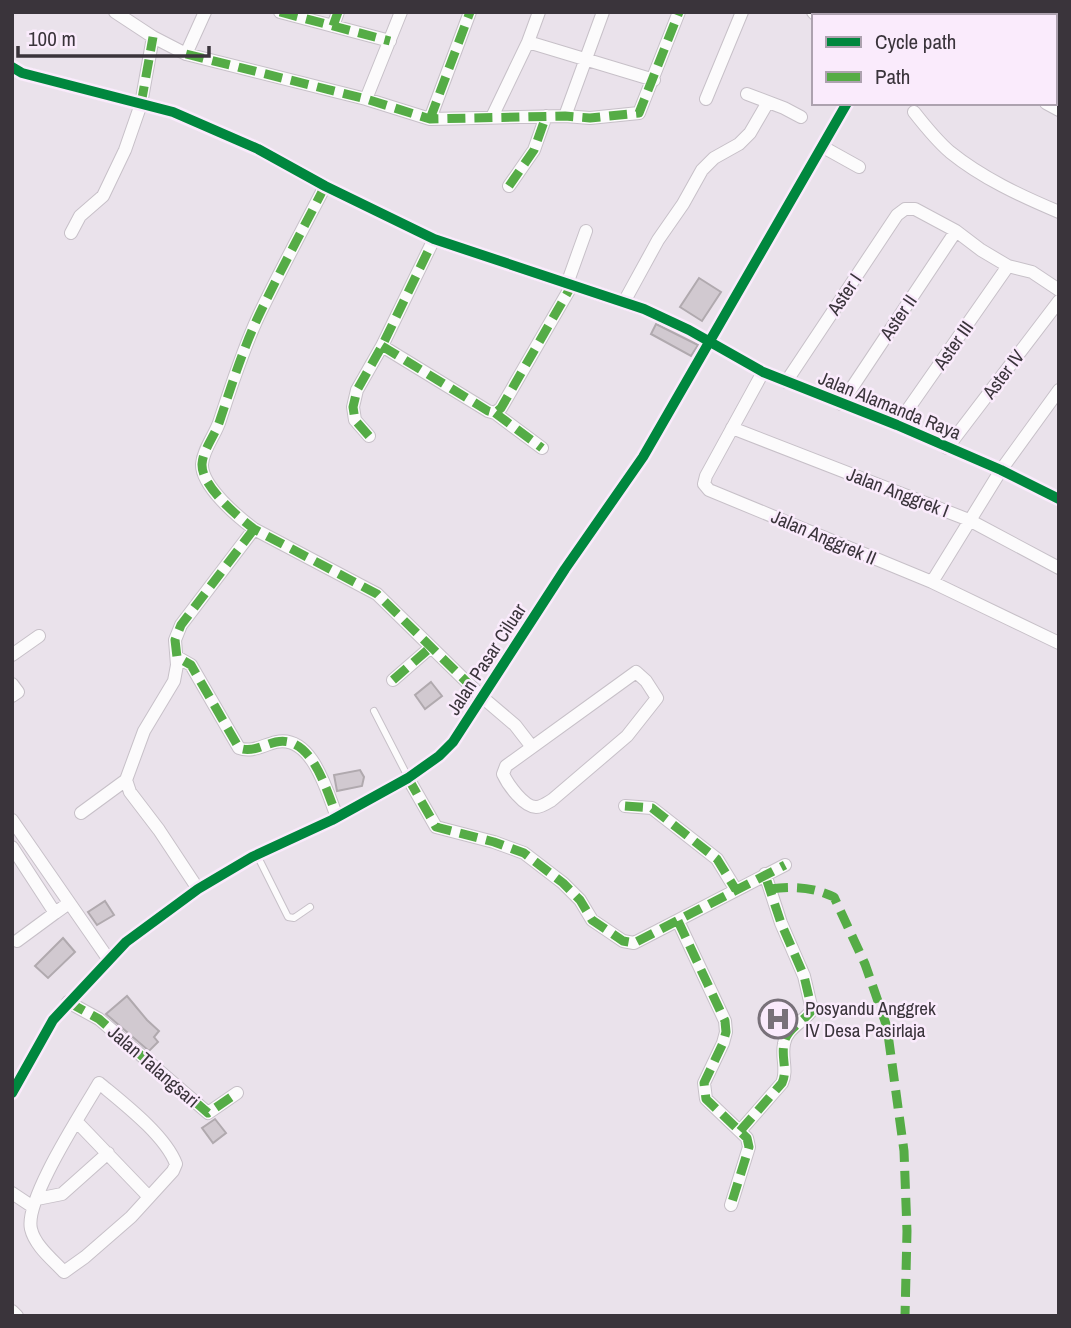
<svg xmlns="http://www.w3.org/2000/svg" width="1071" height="1328" viewBox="0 0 1071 1328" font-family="'Archivo Narrow',sans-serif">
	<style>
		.building { fill: #d1c9d0; stroke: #b0a9ae; stroke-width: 2 }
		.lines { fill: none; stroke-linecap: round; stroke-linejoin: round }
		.lane-casing { stroke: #c7c0c8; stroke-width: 8 }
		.street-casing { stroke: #c7c0c8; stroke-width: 14 }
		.lane { stroke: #fcfbfc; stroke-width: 6 }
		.street { stroke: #fcfbfc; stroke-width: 12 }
		.quiet { stroke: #55ac46; stroke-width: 9; stroke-dasharray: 18 9; stroke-linecap: butt }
		.cycleway-casing { stroke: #faebfc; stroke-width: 15 }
		.cycleway { stroke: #00873e; stroke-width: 10 }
		.labels { text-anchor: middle; stroke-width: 5; stroke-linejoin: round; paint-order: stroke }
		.street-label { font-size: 19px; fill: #3a343b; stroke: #faebfc }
		.poi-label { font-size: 19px; fill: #3a343b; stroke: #faebfc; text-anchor: start }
	</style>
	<rect width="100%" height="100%" fill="#eae2eb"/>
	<path class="building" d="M699,278L721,292L702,321L680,307Z
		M656,324L698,345L691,356L651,334Z
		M431,682L442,696L425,709L415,695Z
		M360,770L364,777L362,786L337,791L334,775Z
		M105,901L114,915L97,925L88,912Z
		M63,938L75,952L48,978L35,966Z
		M127,996L147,1020L159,1031L154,1037L158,1042L149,1051L106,1014Z
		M215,1119L226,1133L213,1143L202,1128Z"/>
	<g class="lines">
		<defs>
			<path id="lane" d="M374,711L408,777
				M257,855L288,917L294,918L310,907"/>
			<path id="street" d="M115,12L153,37L186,54L366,99L430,119L565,116L590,118L639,113L679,12
				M280,12L390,41
				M813,12L817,16
				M908,16L909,12
				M969,16L970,12
				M1039,16L1041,12
				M333,26L338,12
				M528,42L654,80
				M186,54L205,12
				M12,67L22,73L173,112L258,149L325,186L434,239L644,309L689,330L763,372L897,425L1001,470L1059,499
				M747,94L784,108L801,117
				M366,99L401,12
				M706,99L742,12
				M1046,103L1059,110
				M914,112C925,126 936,140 950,152C982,178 1021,196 1059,212
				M565,116L603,12
				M492,117L528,42L539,12
				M430,119L470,12
				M823,147L859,167
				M325,186C303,229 280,271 259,315C243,349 232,384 220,420C216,434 203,449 202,464C201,486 238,517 254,529L377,594L482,697L515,725L532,747
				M509,186L534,150L546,116
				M71,233L80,216L103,196L125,150L141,104L153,37
				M567,284L586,231
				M624,302L658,240L683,204L702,170L714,158L739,144L750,133L768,102
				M382,346L488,411L495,413L501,408L572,285
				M763,372L706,476L704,484L709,490L932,582L1059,643
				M786,382L897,215L905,209H915L956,231L981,250L1008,266L1032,272L1059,290
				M841,404L956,231
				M495,413L542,448
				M897,425L1008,266
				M732,428L969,520L1059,568
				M369,436L355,420L353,407L357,390L382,346L434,239
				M947,448L1059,301
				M932,582L1001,470L1059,390
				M12,655L39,636
				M177,657L191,665L239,748C252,753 263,745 276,742C312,734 327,792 337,817
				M636,672L646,681L657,698L627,736L552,800C547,803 542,807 536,807C524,807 508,785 503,774L506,766Z
				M393,680L431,647
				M12,684L18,692L12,696
				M408,778L436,827L494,842L524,853L563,883L580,900L592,920L623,941L634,943L785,865
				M625,806L652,808L717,859L736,890
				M81,813L126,780
				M12,820L109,960
				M12,847L55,913L69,903
				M198,889L159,830L130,792L126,780L144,731L174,681L177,665L175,640L181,625L254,529
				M678,921L725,1021L726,1032L723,1043L704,1083L706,1099L747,1138L749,1147L731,1205
				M17,941L55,913
				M68,1002L99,1019L208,1113L237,1093
				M99,1083C123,1103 165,1135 176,1164L173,1171L131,1217L85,1257L64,1272C53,1260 35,1246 31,1229C24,1200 83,1111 99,1083Z
				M12,1093L53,1020L126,942L198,889L252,857L332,820L408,778L439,756L453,742L565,569L643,457L847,103
				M76,1121L149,1197
				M740,1131L782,1083C788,1070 781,1058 784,1044C786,1028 804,1022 812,1010L804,976L781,923L765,874
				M12,1193L33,1207
				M37,1199L62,1194L108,1153
				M12,1311L17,1316"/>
		</defs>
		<use href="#lane" class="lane-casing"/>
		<use href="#street" class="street-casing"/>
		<use href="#lane" class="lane"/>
		<use href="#street" class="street"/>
		<path class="quiet" d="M280,12L390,41
			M333,26L338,12
			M186,54L366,99L430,119L565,116L590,118L639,113L679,12
			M141,104L153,37
			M430,119L470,12
			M325,186C303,229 280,271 259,315C243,349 232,384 220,420C216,434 203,449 202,464C201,486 238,517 254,529L377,594L482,697
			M509,186L534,150L546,116
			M382,346L488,411L495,413L501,408L572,285
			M495,413L542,448
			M369,436L355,420L353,407L357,390L382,346L434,239
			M254,529L181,625L175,640L177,657L191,665L239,748C252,753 263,745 276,742C312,734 327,792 337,817
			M393,680L431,647
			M408,778L436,827L494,842L524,853L563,883L580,900L592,920L623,941L634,943L785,865
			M625,806L652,808L717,859L736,890
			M770,889C794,886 812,887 834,897L865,964L887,1027L904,1151L907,1231L905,1316
			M678,921L725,1021L726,1032L723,1043L704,1083L706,1099L747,1138L749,1147L731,1205
			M68,1002L99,1019L208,1113L237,1093
			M740,1131L782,1083C788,1070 781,1058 784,1044C786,1028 804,1022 812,1010L804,976L781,923L767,881"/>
		<defs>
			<path id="cycleway" d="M12,67L22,73L173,112L258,149L325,186L434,239L644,309L689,330L763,372L897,425L1001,470L1059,499
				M12,1093L53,1020L126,942L198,889L252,857L332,820L408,778L439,756L453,742L565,569L643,457L847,103"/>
		</defs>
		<use href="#cycleway" class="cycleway-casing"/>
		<use href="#cycleway" class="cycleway"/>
	</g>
	<defs>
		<symbol id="hospital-ring" viewBox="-11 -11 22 22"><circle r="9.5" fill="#faebfc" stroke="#787179" stroke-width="1.5"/><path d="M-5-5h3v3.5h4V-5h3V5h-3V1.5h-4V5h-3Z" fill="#787179"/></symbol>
	</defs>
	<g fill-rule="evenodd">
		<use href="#hospital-ring" x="756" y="997" width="44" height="44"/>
	</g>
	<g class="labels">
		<g class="street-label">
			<text transform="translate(844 294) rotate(-56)" y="7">Aster I</text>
			<text transform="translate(898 317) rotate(-56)" y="7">Aster II</text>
			<text transform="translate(953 345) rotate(-55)" y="7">Aster III</text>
			<text transform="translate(1003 374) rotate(-53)" y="7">Aster IV</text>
			<text transform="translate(890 405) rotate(22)" y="7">Jalan Alamanda Raya</text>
			<text transform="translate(898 492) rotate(21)" y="7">Jalan Anggrek I</text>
			<text transform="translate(824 537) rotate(23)" y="7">Jalan Anggrek II</text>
			<text transform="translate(486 659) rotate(-57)" y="7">Jalan Pasar Ciluar</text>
			<text transform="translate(154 1066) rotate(41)" y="7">Jalan Talangsari</text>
		</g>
		<g class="poi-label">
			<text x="805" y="1015">Posyandu Anggrek<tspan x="805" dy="22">IV Desa Pasirlaja</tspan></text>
		</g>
	</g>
	<rect width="1071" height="1328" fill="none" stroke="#3a343b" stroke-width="28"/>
	<rect x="812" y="14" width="245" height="91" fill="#faebfc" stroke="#ada2af" stroke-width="2"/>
	<rect x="826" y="37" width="35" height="10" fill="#00873e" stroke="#ada2af" stroke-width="2"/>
	<text x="875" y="49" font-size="21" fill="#3a343b">Cycle path</text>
	<rect x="826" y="72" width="35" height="10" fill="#55ac46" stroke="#ada2af" stroke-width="2"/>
	<text x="875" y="84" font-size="21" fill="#3a343b">Path</text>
	<path d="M18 46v10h191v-10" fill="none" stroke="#3a343b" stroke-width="3.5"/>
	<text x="28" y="46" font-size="21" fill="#3a343b" stroke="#faebfc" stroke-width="5" paint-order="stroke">100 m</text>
</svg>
